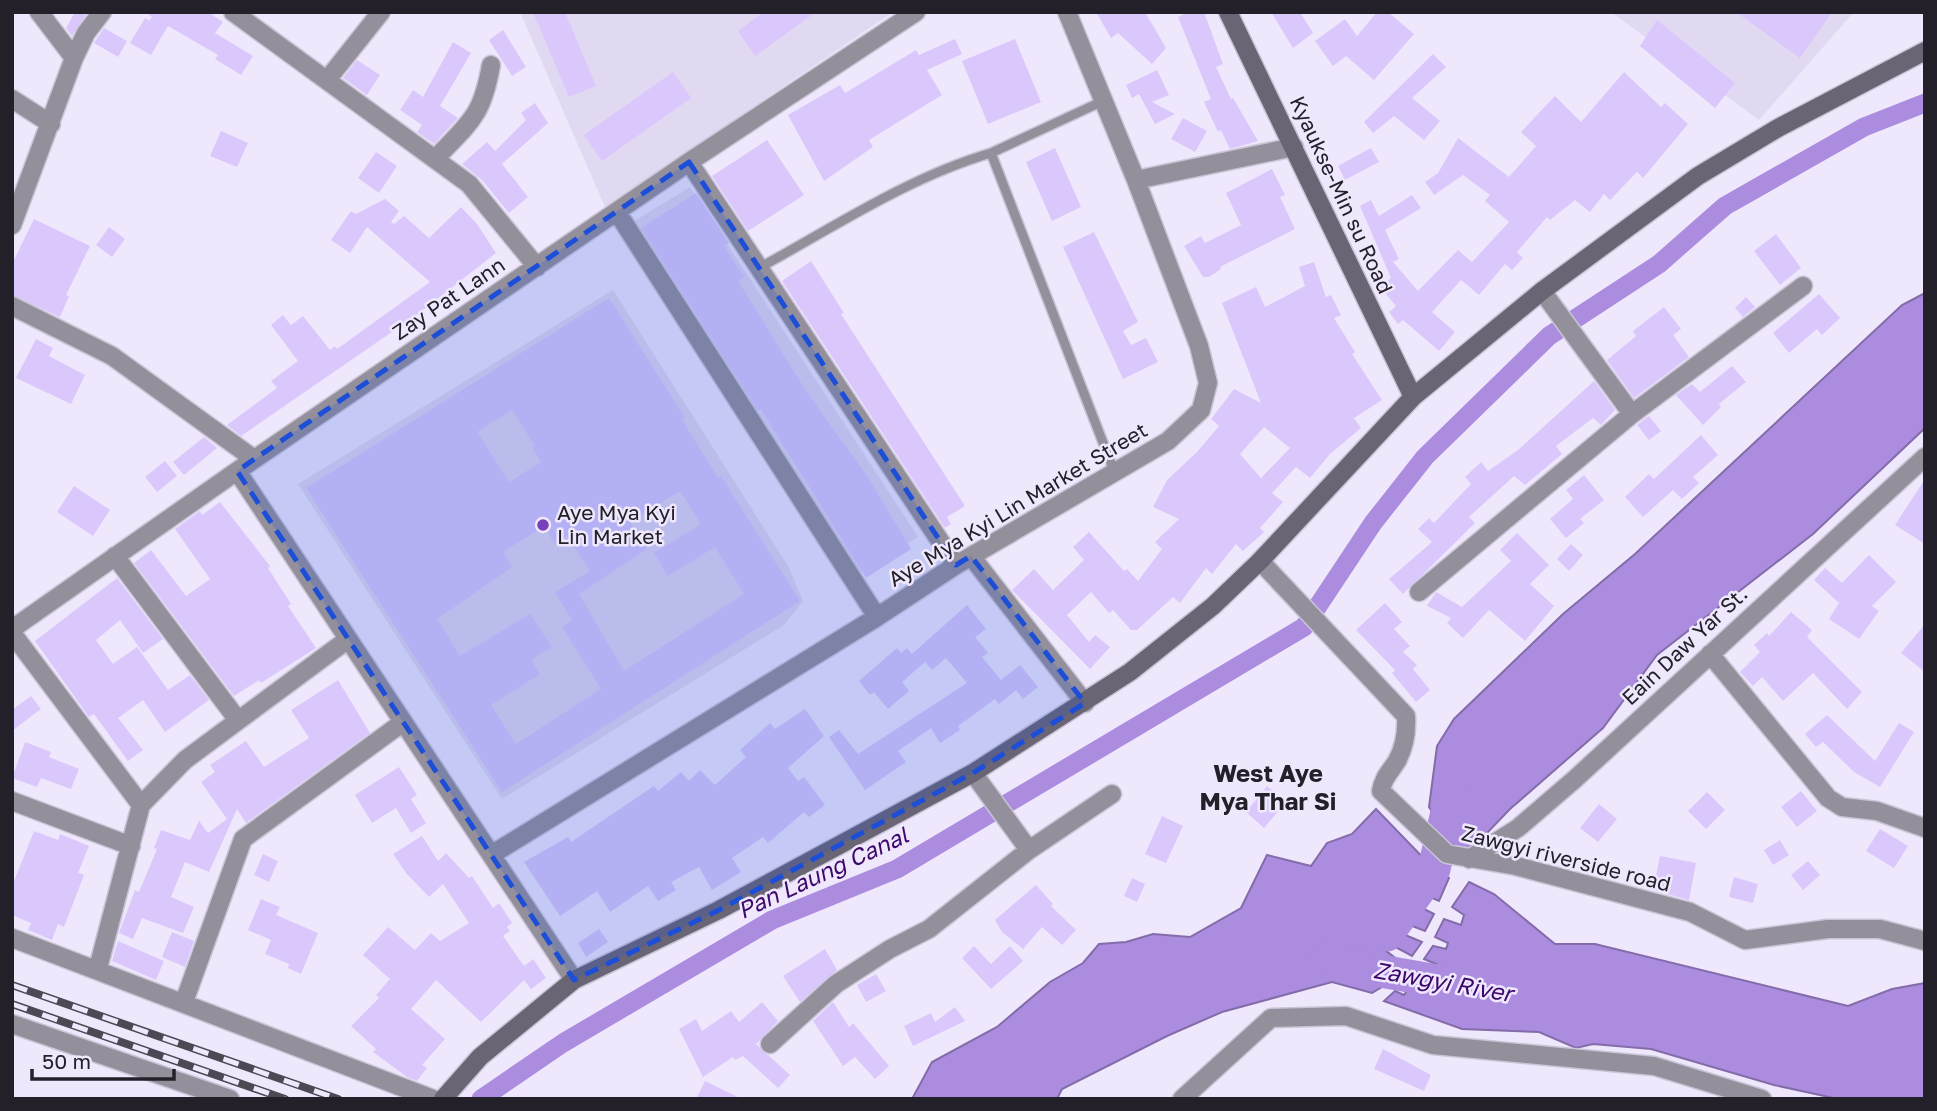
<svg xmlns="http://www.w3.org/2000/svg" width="1937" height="1111" viewBox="0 0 1937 1111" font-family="'Golos Text',sans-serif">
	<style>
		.built { fill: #e1d8f2 }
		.water { fill: #ac8cdf; stroke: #836ca9; stroke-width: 2 }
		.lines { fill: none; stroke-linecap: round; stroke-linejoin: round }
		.canal { stroke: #ac8cdf; stroke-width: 19 }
		.river { stroke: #ac8cdf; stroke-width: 33 }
		.building { fill: #dac8fc; fill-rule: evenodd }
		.lane-casing { stroke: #cac4d7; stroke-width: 12 }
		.street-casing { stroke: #cac4d7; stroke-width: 21 }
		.secondary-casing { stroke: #cac4d7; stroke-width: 21 }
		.lane { stroke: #94909b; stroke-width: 9 }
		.street { stroke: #94909b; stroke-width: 18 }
		.secondary { stroke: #6a6574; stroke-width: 18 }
		.rail-casing { stroke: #4c4955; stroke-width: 8 }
		.rail { stroke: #efe8fd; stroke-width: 5; stroke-dasharray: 16; stroke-linecap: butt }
		.marked { fill: #1d4ed8; fill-opacity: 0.2; stroke: #1d4ed8; stroke-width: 5; stroke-dasharray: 14 9; stroke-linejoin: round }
		.poi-dot { fill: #7741b8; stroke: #efe8fd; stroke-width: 2.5 }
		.labels { text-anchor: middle; stroke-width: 5; stroke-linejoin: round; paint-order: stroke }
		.street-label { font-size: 21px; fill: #23202a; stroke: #efe8fd }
		.poi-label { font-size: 21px; fill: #23202a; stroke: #efe8fd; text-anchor: start }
		.water-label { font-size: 23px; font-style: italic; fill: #3d076c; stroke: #efe8fd }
		.quarter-label { font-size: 24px; font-weight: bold; fill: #23202a; stroke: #efe8fd }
	</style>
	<rect width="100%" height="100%" fill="#efe8fd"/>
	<path class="built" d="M520,12H893L605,207Z
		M1611,12H1854L1759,120Z
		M690,187L918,537L859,574L631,223Z
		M613,290L788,566L803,601L784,625L502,799L298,484Z"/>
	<path class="water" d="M1925,293V428L1813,534L1657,655L1603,728L1510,809L1463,858L1429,807L1437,746L1454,719L1563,614L1635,554L1902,305Z
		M1376,809L1434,869L1449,878L1439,901L1416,891L1412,903L1434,914L1425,931L1402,922L1398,932L1422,942L1412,956L1390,944L1385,950L1406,966L1395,977L1375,963L1366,972L1387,984L1372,993L1332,982L1222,1012L1167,1036L1062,1089L1057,1099H912L932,1062L997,1027L1050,982L1083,963L1099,944L1126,942L1153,934L1190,937L1241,908L1267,855L1311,866L1327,843L1352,834Z
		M1469,882L1494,894L1555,944H1595L1848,1006L1892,989L1925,983V1099H1838L1774,1085L1651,1049L1593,1044L1576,1048L1539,1032L1462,1029L1384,1001L1395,991L1404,995L1410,986L1405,983L1417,971L1426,976L1436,964L1424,959L1433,946L1446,949L1448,943L1435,937L1444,919L1461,925L1464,915L1452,907Z"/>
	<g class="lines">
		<path class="canal" d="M481,1099L563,1043L772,920L897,869L1304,627L1373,523L1425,457L1549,336L1659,264L1725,206L1864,127L1925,103"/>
		<path class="river" d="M1387,935L1434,869L1453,786
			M1327,957L1363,968L1455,984"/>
	</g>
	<path class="building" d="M75,12H88L72,36L66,28Z
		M144,12H208L223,22L215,33L253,56L241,75L215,59L218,55L168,26L151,55L130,43L145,18L149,21L152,17Z
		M533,12H565L596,86L569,97Z
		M764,12H816L755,56L738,31Z
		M1096,12H1145L1166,48L1152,64L1118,33L1111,38Z
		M1189,12H1204L1223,64L1216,67L1231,99L1233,98L1258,141L1230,149L1221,130L1218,132L1204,102L1211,99L1178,17Z
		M1271,12H1300L1313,33L1293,48Z
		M1377,12H1388L1414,34L1374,80L1346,56L1333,66L1315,41L1345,19L1357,36Z
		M1736,12H1832L1800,58Z
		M1657,20L1735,83L1715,108L1640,46Z
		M104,28L127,41L118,57L94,43Z
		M503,30L526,67L512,76L489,40Z
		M955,39L962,54L927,70L942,95L869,140L873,147L824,181L788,115L840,85L845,93L916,50L919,55Z
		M1015,39L1041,102L988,124L962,61Z
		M453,42L471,53L440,106L458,118L434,144L417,132L422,125L400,110L413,90L423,97Z
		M1433,54L1446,67L1412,98L1440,121L1424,140L1394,116L1373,133L1364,122Z
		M357,60L380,75L367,95L343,78Z
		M1157,70L1169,95L1152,102L1175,114L1155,124L1139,94L1132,98L1126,85Z
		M673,72L691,98L602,161L584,135Z
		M1624,72L1661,107L1665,103L1688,124L1643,178L1637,172L1610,200L1604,194L1590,212L1575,200L1550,220L1547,217L1517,252L1523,258L1512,270L1505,264L1479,295L1461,280L1432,312L1455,332L1439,351L1403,320L1398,324L1389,312L1396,306L1380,287L1391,278L1360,206L1371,200L1379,216L1412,195L1421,208L1385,230L1399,259L1393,262L1418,291L1458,250L1472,262L1509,222L1485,201L1490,195L1463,175L1434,195L1425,182L1438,173L1458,138L1509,177L1536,146L1521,132L1555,96L1581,122Z
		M535,103L548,123L502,164L528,197L509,213L482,180L462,164L487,142L495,151L526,120L521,113Z
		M1183,118L1207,131L1195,152L1171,139Z
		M221,131L248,143L237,167L210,156Z
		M767,140L804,195L748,231L712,176Z
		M1055,148L1081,207L1052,221L1026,162Z
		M1371,148L1379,162L1345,180L1338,166Z
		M376,152L397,166L379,193L358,178Z
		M1272,169L1285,195L1280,197L1295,229L1220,267L1221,269L1209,277H1203L1184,246L1201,236L1205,243L1241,225L1226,193Z
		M696,193L729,243L724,246L744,277L738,281L806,391L867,476L911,549L866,578L770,424L761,409L758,411L641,228Z
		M385,199L399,211L391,222L394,224L404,216L429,238L461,207L477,224L496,253L418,314L241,436L227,425L277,388L271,381L298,361L271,325L283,315L291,325L303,316L330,350L335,346L337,349L430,282L367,227L350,253L331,240L351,211L356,214Z
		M34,219L90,246L66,295L69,296L60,317L12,295V264Z
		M109,227L125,239L112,257L96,245Z
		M1094,232L1138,322L1123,331L1131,345L1146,338L1158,362L1123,379L1063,247Z
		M1776,234L1801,268L1780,285L1754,251Z
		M811,261L844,313L841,314L965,506L947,517L951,524L945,528L782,281Z
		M1314,262L1326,297L1331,295L1341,315L1334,318L1355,352L1352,354L1382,400L1354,418L1361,428L1330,454L1310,478L1296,467L1272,493L1283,502L1260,528L1264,532L1243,551L1236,544L1212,574L1206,568L1180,603L1173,597L1137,630H1131L1113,610L1109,613L1091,592L1067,615L1089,642L1095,635L1110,647L1090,669L1012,590L1034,569L1053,590L1084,560L1073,547L1089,532L1124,571L1127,569L1138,581L1162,549L1155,542L1179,519L1153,507L1167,480L1197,452L1219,426L1211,419L1234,389L1261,403L1222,303L1256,287L1265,307L1305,286L1299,267ZM1264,427L1290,448L1261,478L1240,454Z
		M1819,294L1840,318L1822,335L1817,329L1789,353L1773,333Z
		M1746,297L1755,307L1743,317L1735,308Z
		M609,298L685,418L682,420L718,478L721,476L800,601L502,792L306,488ZM512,410L535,446L532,447L541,462L509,482L477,432ZM680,491L701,524L654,553L668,576L715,547L744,594L624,671L579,594L647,549L630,522ZM544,526L555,544L567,536L590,571L555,592L572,620L562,627L601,689L516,744L491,705L540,674L531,660L552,647L530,614L460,656L437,619L512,567L503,552Z
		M1664,307L1681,329L1673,335L1689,357L1634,398L1607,360L1636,336L1633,331Z
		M36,339L53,348L49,356L85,375L71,404L16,378Z
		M1732,366L1746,382L1719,404L1721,407L1703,425L1676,395L1692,384L1700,392Z
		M1594,381L1615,410L1601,425L1593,418L1556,446L1562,454L1525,485L1514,476L1469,517L1475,523L1403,594L1389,579L1432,542L1418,529L1429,518L1434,523L1471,484L1465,477L1481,462L1488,471L1518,450Z
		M1649,416L1661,431L1649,440L1637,425Z
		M1701,435L1718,455L1693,477L1699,483L1682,499L1673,490L1643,517L1625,497L1649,474L1654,479Z
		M204,437L217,448L184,475L173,462Z
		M165,461L177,476L157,492L145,477Z
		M1584,475L1604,500L1580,519L1584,523L1566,538L1550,519L1573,499L1566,490Z
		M1925,479V544L1895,525Z
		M74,486L110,510L93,536L57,512Z
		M220,502L270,566L268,568L291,604L288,606L316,648L261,683L259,680L234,696L134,563L151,550L186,596L210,579L175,529L200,511L202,515Z
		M1517,533L1549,565L1530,584L1554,606L1525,641L1489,610L1463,638L1447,623L1451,618L1427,606L1436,592L1462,607L1511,561L1500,550Z
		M1571,544L1583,555L1569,571L1557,559Z
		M1869,555L1896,582L1872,606L1879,611L1859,639L1829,619L1839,603L1814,580L1825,568L1842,583Z
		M117,578L163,639L143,653L120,620L96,640L113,664L137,647L168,690L190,675L209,700L165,732L143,700L118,718L143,750L128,761L94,714L89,717L35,641Z
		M1385,603L1402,622L1394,629L1410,646L1403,652L1417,665L1413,669L1430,690L1416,702L1392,673L1395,670L1356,630Z
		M967,605L986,629L975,637L988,653L982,657L1001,680L1020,665L1038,687L1023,699L1016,690L999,704L995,699L958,726L960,730L940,743L931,728L898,751L906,762L865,790L829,737L839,730L858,754L967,683L946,658L932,670L925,662L902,682L909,691L888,709L874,692L870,695L859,681L897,648L901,653L907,648L912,654Z
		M1791,612L1812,630L1807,637L1862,692L1847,709L1813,673L1783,701L1762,677L1753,686L1740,672L1760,652L1754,645L1767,633L1769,636Z
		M1925,624V672L1901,653Z
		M338,680L370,733L246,823L237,809L209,872L185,862L171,897L194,907L183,933L142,918L133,939L119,933L135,890L139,892L157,849L154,848L161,830L190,840L199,821L208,833L227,819L201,782L215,772L210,765L246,741L264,767L309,738L291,710Z
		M31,696L41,709L12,731V710Z
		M805,709L824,736L788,768L798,781L804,777L825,805L809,817L804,812L768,843L763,837L732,858L741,872L712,890L699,867L671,882L676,890L658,901L648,886L610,912L597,891L560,916L524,862L568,837L571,842L654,786L658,791L681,772L689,781L700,770L715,785L746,757L740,750L770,723L775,729Z
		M1827,715L1875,761L1899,723L1914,732L1880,787L1854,772L1823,742L1816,747L1805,734Z
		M25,742L51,752L49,757L79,769L71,789L41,778L37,787L12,778Z
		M399,767L417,795L411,799L426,823L411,833L396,808L372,823L355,795Z
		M1267,786L1286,802L1264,828L1246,812Z
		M1801,791L1817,811L1797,827L1781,807Z
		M1707,792L1725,810L1706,829L1688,811Z
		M1599,804L1617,819L1598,842L1580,828Z
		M1162,816L1183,826L1166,863L1145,854Z
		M1880,829L1908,846L1894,868L1866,851Z
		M34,831L58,840L60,834L89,846L78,873L84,875L64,927L58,924L52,940L28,930L31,923L12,915V886Z
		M422,836L438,861L446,853L469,878L472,876L493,908L499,903L512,923L507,927L510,931L503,936L524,966L533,959L546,978L531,989L524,980L481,1022L436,980L411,1009L445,1039L422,1065L427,1068L417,1081L407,1077L373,1052L376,1049L351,1026L379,998L376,995L390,979L363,955L388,927L415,950L431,933L440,941L469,923L443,884L429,897L406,873L393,854Z
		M1780,840L1789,855L1773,865L1764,850Z
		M263,854L278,861L269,882L254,875Z
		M1660,856L1696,863L1689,900L1653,890Z
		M1808,861L1820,875L1803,890L1791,875Z
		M1734,877L1758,884L1753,903L1729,897Z
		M1132,878L1145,884L1137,902L1124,896Z
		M1036,885L1053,904L1051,906L1076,930L1062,945L1042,927L1023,949L1002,932L995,920Z
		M261,899L280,907L276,915L318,933L301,974L288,968L289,964L265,954L271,940L248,930Z
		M599,929L608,942L586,957L578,943Z
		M172,932L194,941L185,967L162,957Z
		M118,941L164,961L156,980L112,961Z
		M974,946L991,964L1010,946L1023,961L991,989L962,958Z
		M825,949L837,970L800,1002L783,976Z
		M876,974L886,991L866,1002L857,985Z
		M762,1002L778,1021L756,1044L790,1075L778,1088L743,1056L735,1060L733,1057L703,1077L679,1029L696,1019L702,1031L731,1011L739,1022Z
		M833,1002L849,1027L853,1023L889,1066L875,1079L855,1057L843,1066L813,1021Z
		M955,1007L965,1021L913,1046L904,1026L931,1013L935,1022Z
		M1383,1049L1431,1075L1424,1091L1374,1069Z
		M705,1081L742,1099H696Z"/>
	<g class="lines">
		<defs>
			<path id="lane" d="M1103,101L991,153L1114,471
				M759,268C834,227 909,177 991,153"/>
			<path id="street" d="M39,12L74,58
				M233,12L469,184L537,267
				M327,80L381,12
				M12,99L51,124
				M435,159C470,122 482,117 491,65
				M689,162L956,565
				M1136,180L1294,147
				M617,212L877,617
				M12,225L74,58L86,33L102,12
				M1542,291L1632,414
				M12,306L112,356L254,459
				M237,471L574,980
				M115,556L237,719
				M971,556L1085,703
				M1260,561L1406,716C1407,732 1405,746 1397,761C1390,772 1383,778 1381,791L1447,854L1516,866L1690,912L1745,940L1828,929H1880L1925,941
				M1419,592L1632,414L1803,286
				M12,629L237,471L689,162L916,12
				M12,633L141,805
				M1710,654L1828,798L1842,807L1877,811L1925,828
				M973,773L1029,850
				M12,801L131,846
				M491,855L877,617L956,565L1168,441L1201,410L1208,383L1199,346L1136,180L1067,12
				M1469,859L1518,828L1575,779L1925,457
				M12,938L433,1099
				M98,968L141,805L185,760L347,640
				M184,1002L243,839L402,723
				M12,1024L230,1099
				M770,1044L836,984L890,949L929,929L1029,850L1112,794
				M1182,1099L1271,1018L1346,1016L1433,1045L1654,1066L1762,1099"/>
			<path id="secondary" d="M1228,12L1413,397
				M443,1099L480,1057L574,980L719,910L973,773L1130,672L1213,606L1260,561L1413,397L1542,291L1698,176L1778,128L1925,51"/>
		</defs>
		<use href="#lane" class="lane-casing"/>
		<use href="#street" class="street-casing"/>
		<use href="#secondary" class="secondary-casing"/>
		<use href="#lane" class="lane"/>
		<use href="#street" class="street"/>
		<use href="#secondary" class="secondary"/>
		<defs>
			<path id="rail" d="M12,985L338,1099
				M12,1004L285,1099"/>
		</defs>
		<use href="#rail" class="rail-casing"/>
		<use href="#rail" class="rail"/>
	</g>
	<path class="marked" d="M689,162L956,565L971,556L1085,703L973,773L719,910L574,980L237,471Z"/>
	<circle class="poi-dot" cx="543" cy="525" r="7"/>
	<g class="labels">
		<g class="street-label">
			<text transform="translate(1341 195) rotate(65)" y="7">Kyaukse-Min su Road</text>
			<text transform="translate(449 299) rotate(-34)" y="7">Zay Pat Lann</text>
			<text transform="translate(1018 505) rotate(-31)" y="7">Aye Mya Kyi Lin Market Street</text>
			<text transform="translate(1685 646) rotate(-43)" y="7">Eain Daw Yar St.</text>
			<text transform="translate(1566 859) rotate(14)" y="7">Zawgyi riverside road</text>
		</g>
		<g class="poi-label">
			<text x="557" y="520">Aye Mya Kyi<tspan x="557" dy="24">Lin Market</tspan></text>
		</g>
		<g class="water-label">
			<text transform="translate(823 873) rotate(-25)" y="8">Pan Laung Canal</text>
			<text transform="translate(1443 982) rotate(10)" y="8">Zawgyi River</text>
		</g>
		<g class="quarter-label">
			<text x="1268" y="782">West Aye<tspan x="1268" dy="28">Mya Thar Si</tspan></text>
		</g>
	</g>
	<rect width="1937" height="1111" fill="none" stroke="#23202a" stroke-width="28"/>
	<path d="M32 1069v10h142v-10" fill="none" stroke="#23202a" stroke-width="3.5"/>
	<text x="42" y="1069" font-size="21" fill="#23202a" stroke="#efe8fd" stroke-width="5" paint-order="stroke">50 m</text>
</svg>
